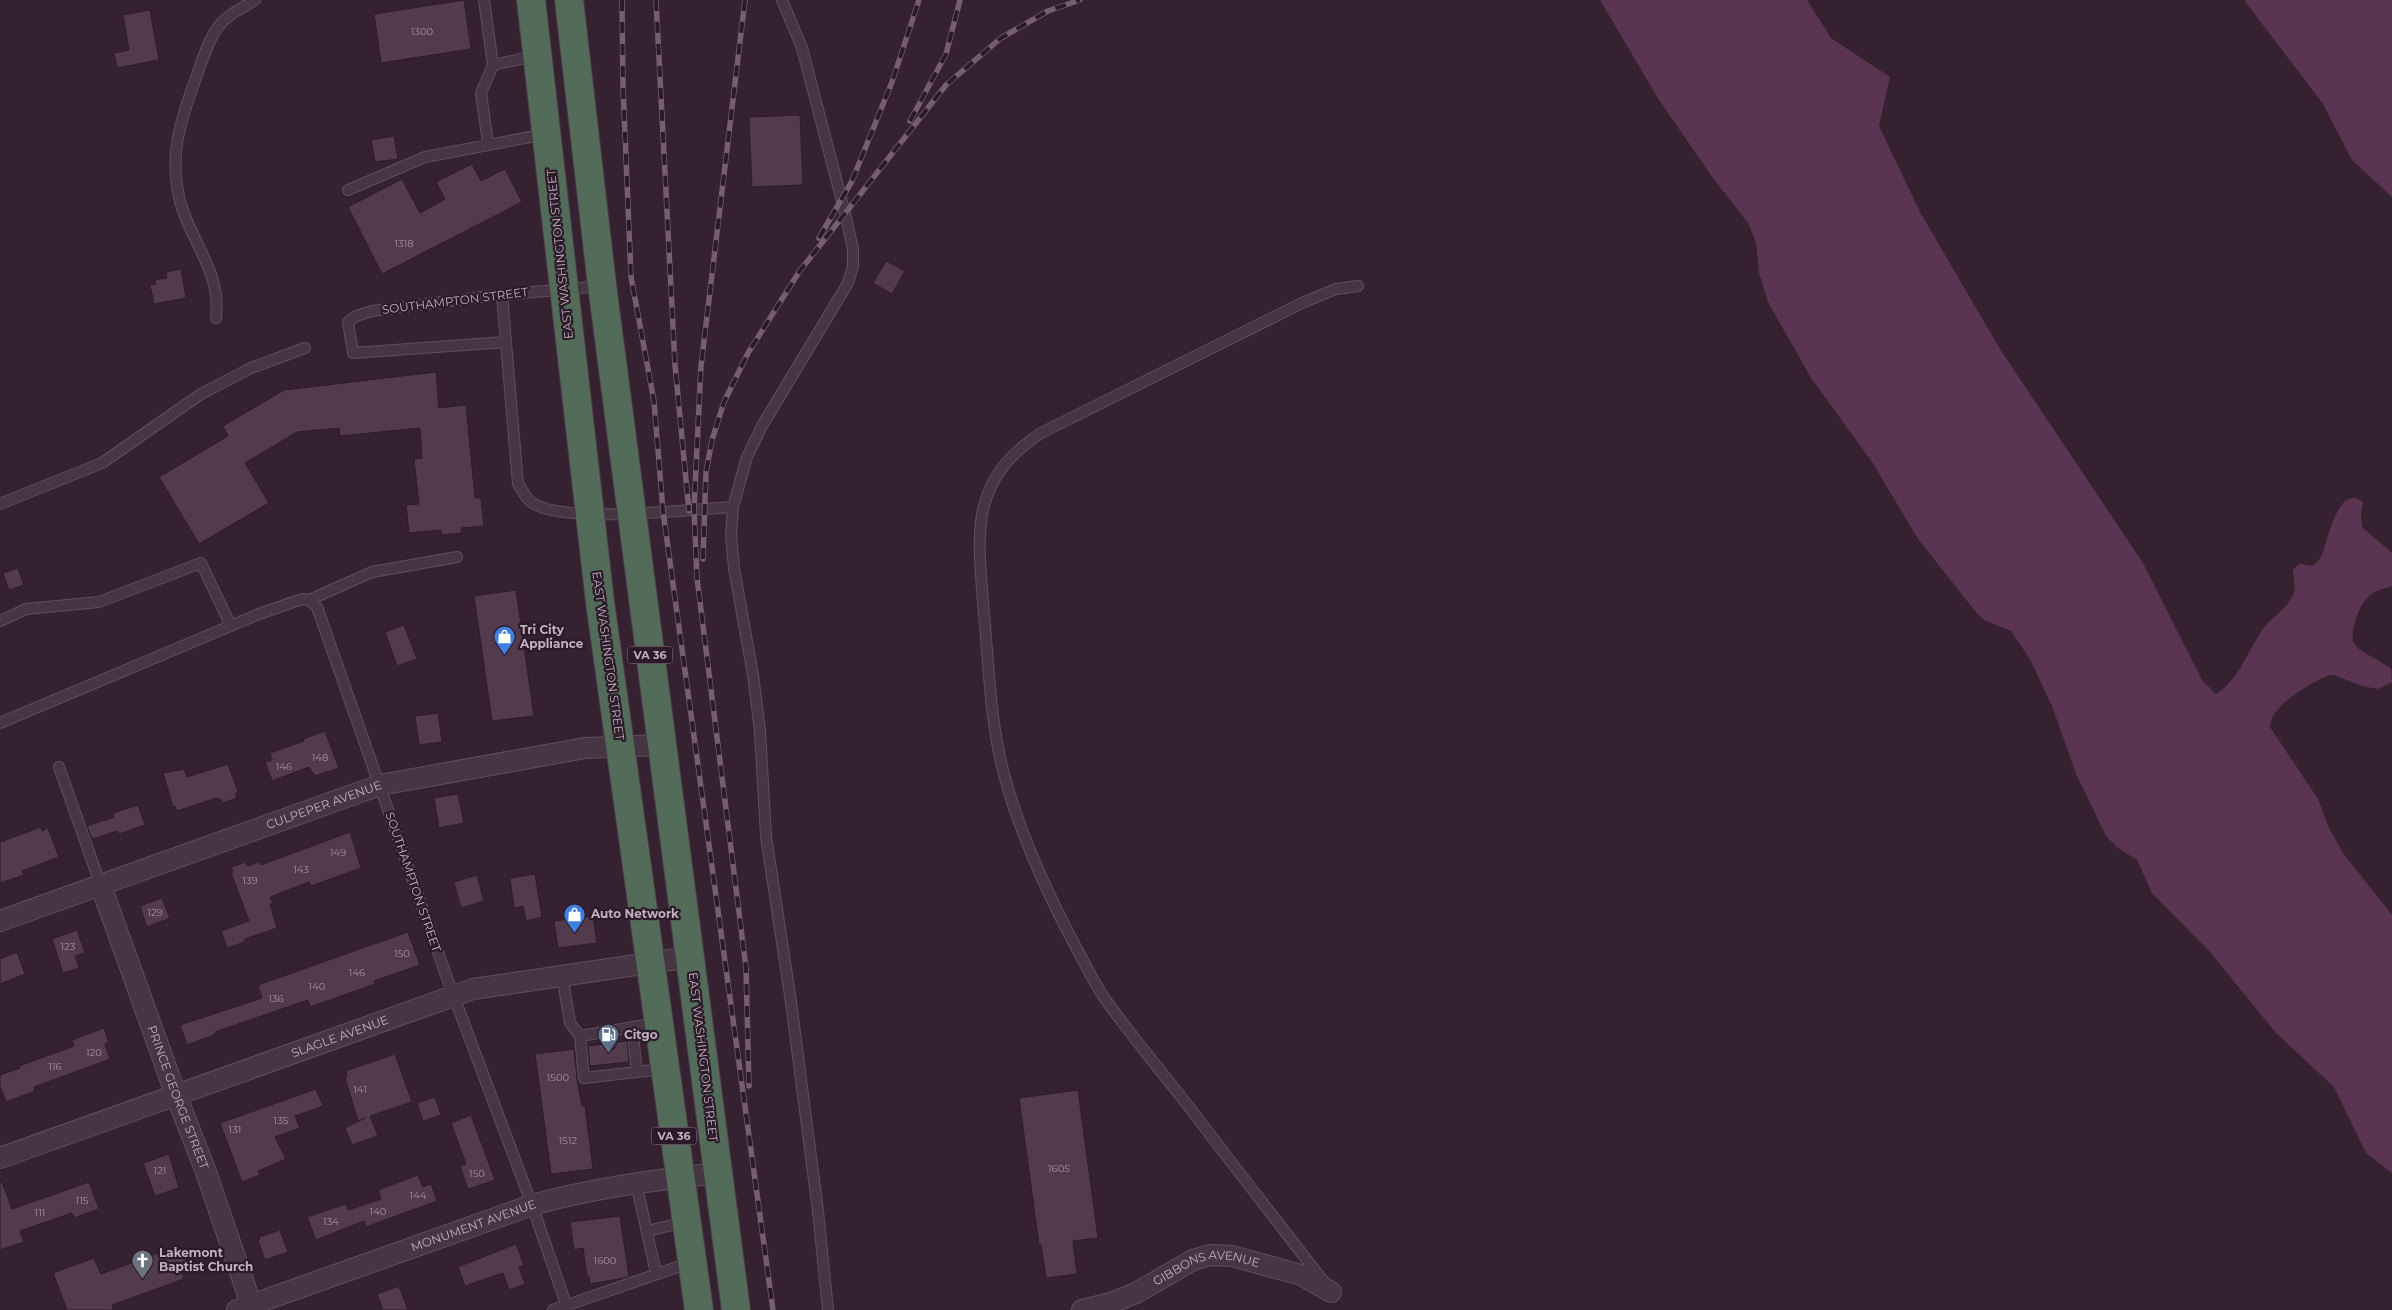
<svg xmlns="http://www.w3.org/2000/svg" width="2392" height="1310" viewBox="0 0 2392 1310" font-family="Montserrat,sans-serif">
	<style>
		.water { fill: #5a3451 }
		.building { fill: #533b4e; stroke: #2d1c29 }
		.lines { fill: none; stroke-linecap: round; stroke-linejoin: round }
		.lane-casing { stroke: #614f5d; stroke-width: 12 }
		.street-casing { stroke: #614f5d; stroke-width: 22 }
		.highway-casing { stroke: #4e3c4a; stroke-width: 30 }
		.lane { stroke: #463542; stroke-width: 10 }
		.street { stroke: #463542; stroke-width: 20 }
		.highway { stroke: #526c59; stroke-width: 28 }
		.rail-casing { stroke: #745e6f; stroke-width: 5.5 }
		.rail { stroke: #2b1a27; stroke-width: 4; stroke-dasharray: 11; stroke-linecap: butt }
		.labels { text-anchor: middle; stroke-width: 4.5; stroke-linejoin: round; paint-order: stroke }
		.number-label { font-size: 10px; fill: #a792a2 }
		.shield { fill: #2b1a27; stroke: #958291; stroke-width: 1 }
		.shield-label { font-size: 11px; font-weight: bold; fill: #c3afbe }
		.street-label { font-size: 12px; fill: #c3afbe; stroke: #2b1a27 }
		.poi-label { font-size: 12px; font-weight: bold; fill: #c3afbe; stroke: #2b1a27; text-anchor: start }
	</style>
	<rect width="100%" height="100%" fill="#362131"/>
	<path class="water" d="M1600,0H1807L1831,38L1890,77L1879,126L1920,212L2000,349L2143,563L2202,680L2216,694C2240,680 2249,646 2266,625C2276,614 2288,607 2294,593C2296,588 2293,576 2293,570L2299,564L2313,566C2316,563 2319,560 2321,557C2328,543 2337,482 2363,502L2361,515L2362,527L2392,553V586C2385,588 2374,591 2369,596C2358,606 2351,628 2353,642L2360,650L2391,668L2392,682L2378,689L2362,686L2334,675H2329C2310,684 2271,704 2270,727L2318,799L2329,828L2343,853L2392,915V1173L2366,1153L2334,1087L2276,1033L2210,952L2152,893L2137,860L2118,848L2106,836L2076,774L2052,706L2030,659L2011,631L1984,620L1976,612L1918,539L1872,462L1811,378L1768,302L1759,273L1756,242L1748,223L1713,178L1659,100Z
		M2244,0H2392V197L2352,160L2323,104Z"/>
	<path class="building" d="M464,0L471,49L381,63L374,14Z
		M150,10L159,60L117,68L114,53L129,50L123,15Z
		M800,115L803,185L752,187L749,117Z
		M394,136L398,159L375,162L371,140Z
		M472,164L481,181L505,169L522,202L382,274L348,207L402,179L420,213L445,199L436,182Z
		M886,261L905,271L892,294L873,283Z
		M181,269L186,298L154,304L150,285L156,284L155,280L167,278L166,272Z
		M436,372L439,408L466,405L475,498H481L484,526L461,528L462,533L441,535V530L409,533L406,505L419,504L414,459L422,458L420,428L340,436L339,428L297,432L245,463L269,503L199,544L159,477L228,436L223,426L284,390Z
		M18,568L24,585L9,590L3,573Z
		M516,590L534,716L492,721L474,596Z
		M404,625L417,659L397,666L385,632Z
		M438,713L442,742L419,745L415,716Z
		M325,731L339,768L315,776L309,767L272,781L265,762L272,760L270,753L304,741L303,739Z
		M228,764L238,792L235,794L237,798L223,803L221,799L218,800L217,798L177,811L175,806L173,807L163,773L184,769L187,777Z
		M458,794L464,823L439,828L434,798Z
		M138,805L145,825L119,834L117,831L92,839L87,826L114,817L113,813Z
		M41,827L42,831L48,828L59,857L22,871L24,875L0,883V842Z
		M350,832L361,868L311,886L309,882L270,897L273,903L270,904L277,928L245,939V942L227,948L221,931L249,921L231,873L233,872L231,867L246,862L248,866L259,862L261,865Z
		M535,874L542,917L526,921L523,906L514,908L510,878Z
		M477,875L484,901L461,908L454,882Z
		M162,898L170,918L147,927L140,906Z
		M593,916L597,943L558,948L554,921Z
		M77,930L85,953L75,956L79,968L63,973L52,939Z
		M408,932L420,965L374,981L375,984L310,1007L308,1000L215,1032L216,1034L187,1045L180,1025L262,998L258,985Z
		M17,952L25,974L0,984V959Z
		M104,1028L109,1042L105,1044L110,1059L34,1087L35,1091L6,1102L0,1086V1075L20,1068L19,1066L74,1046L72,1040Z
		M627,1041L629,1062L590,1066L588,1046L603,1044L605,1048L611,1050L615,1048L617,1042Z
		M574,1049L577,1079L582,1106H585L593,1169L551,1174L535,1054Z
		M395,1054L412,1102L370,1116L378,1136L352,1145L345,1128L365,1118L358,1121L345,1078L347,1077L346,1071Z
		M316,1089L323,1106L295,1116L300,1128L275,1137L286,1159L258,1171L260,1175L242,1182L220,1123Z
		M1078,1090L1098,1238L1073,1241L1077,1274L1046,1278L1041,1245H1039L1019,1098Z
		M435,1097L441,1115L423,1121L417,1103Z
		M471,1115L495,1180L468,1189L460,1166L466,1164L451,1123Z
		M169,1154L179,1188L155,1196L143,1163Z
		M418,1175L423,1187L431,1184L437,1201L366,1227L364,1221L316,1240L307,1217L346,1204L348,1210L381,1199L378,1190Z
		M0,1182H2L12,1209L89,1182L99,1209L74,1218L72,1213L20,1231L24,1242L0,1250Z
		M620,1216L629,1277L590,1284L589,1276L587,1277L583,1248L574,1250L570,1222Z
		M280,1230L288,1252L265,1260L258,1240L260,1239L259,1237Z
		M516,1244L524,1265L519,1267L525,1284L509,1290L503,1273L465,1286L458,1267Z
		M172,1248L175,1257L184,1253L189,1268L181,1271L184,1279L112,1305L113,1310H67L53,1273L94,1258L101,1274Z
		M399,1286L408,1310H383L377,1294Z"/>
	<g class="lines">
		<defs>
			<path id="lane" d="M484,0L493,65L535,56
				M782,0L802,48L845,213L853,249V266L848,283L762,426L747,457L733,507L731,536L734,568L753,675L760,731L766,836L791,1002L818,1211L828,1310
				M488,144L481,93L493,65
				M348,190L425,157L546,134
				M502,295L518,484C522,489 526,499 531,502C562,525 691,509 733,507
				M216,318C221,274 195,247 182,208C167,159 180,121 197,75C203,58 208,41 218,27C227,15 242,8 255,0
				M506,342L353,353L348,322L356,316L372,311L490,296L601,286
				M0,504L102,463L201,394L251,368L305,348
				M309,600L372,572L457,557
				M0,621L26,609L99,602L201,563L231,626
				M0,723L259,614L302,599L309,600L317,607L446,975L532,1205L568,1310
				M59,767L101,886
				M562,975L570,1023L580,1036L658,1023
				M632,1027L637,1072
				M608,1031L610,1043
				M580,1036L584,1078L663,1069
				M636,1183L656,1273
				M647,1231L685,1222
				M1324,1282C1280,1225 1236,1169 1193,1112C1163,1073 1131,1036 1103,996C1094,983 1087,967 1079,953C1049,897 1020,836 1004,774C990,722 989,667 984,614C978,535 967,482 1041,433L1302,303L1336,289L1358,286
				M553,1310L692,1262"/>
			<g id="street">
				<path id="s1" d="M101,886L176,1095L206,1172L253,1310"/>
				<path id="s2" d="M0,921L380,785L585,748L661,745"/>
				<path id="s3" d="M0,1158L473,989L690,957"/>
				<path id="s4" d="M237,1310L532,1205C593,1188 655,1180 718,1173"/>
				<path id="s5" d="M1082,1310L1111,1303L1136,1293L1193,1260L1210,1255L1232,1256L1301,1275L1331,1292"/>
			</g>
			<path id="highway" d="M531,0L600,602L699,1310
				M569,0L602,285L736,1310"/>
		</defs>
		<use href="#lane" class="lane-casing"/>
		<use href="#street" class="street-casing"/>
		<use href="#highway" class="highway-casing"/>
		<use href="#lane" class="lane"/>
		<use href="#street" class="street"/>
		<use href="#highway" class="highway"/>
		<defs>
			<path id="rail" d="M622,0L623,86L631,277L654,401L663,511L773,1310
				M656,0L675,365L689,511
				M745,0L701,366L694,509L697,578L746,968L749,1086
				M910,121L946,54L960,0
				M819,238L852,181L892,82L919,0
				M703,559L706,472L712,440L724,402L748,353L799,272L946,85L1001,38L1048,11L1080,0"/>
		</defs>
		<use href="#rail" class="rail-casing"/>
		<use href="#rail" class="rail"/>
	</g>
	<defs>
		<symbol id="shop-pin" viewBox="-11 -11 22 30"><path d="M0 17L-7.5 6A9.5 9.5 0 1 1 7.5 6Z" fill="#3f7fe0" stroke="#2b1a27"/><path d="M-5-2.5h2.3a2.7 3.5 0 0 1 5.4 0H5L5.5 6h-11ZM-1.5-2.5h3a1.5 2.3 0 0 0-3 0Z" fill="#fff"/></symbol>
		<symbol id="fuel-pin" viewBox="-11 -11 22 30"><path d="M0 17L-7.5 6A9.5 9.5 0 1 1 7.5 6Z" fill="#5c6f8a" stroke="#2b1a27"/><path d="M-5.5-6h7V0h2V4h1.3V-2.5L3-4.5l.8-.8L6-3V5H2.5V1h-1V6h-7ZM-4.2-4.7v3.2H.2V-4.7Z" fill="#fff"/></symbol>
		<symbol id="church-pin" viewBox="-11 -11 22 30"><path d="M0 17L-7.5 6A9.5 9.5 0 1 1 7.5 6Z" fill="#6b7280" stroke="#2b1a27"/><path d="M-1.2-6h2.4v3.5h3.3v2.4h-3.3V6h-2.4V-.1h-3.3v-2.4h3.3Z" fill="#fff"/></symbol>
	</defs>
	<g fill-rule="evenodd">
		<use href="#shop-pin" x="492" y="624" width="25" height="34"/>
		<use href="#shop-pin" x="562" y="902" width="25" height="34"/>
		<use href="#fuel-pin" x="596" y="1022" width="25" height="34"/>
		<use href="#church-pin" x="130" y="1248" width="25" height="34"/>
	</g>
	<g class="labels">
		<g class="number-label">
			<text x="422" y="35">1300</text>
			<text x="404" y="247">1318</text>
			<text x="320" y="761">148</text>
			<text x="284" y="770">146</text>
			<text x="338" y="856">149</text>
			<text x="301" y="873">143</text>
			<text x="250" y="884">139</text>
			<text x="155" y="916">129</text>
			<text x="68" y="950">123</text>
			<text x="402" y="957">150</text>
			<text x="357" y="976">146</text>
			<text x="317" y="990">140</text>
			<text x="276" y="1002">136</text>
			<text x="94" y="1056">120</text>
			<text x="55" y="1070">116</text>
			<text x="558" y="1081">1500</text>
			<text x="360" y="1093">141</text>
			<text x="281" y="1124">135</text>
			<text x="235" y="1133">131</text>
			<text x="568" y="1144">1512</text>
			<text x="1059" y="1172">1605</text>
			<text x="160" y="1174">121</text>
			<text x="477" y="1177">150</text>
			<text x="418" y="1199">144</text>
			<text x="82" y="1204">115</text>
			<text x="378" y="1215">140</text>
			<text x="40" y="1216">111</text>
			<text x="331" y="1225">134</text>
			<text x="605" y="1264">1600</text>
		</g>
		<g class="shield">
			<rect x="627.5" y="646.5" width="45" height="17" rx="4"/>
			<rect x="651.5" y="1127.5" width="45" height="17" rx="4"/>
		</g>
		<g class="shield-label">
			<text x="650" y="659">VA 36</text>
			<text x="674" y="1140">VA 36</text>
		</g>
		<g class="street-label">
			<text transform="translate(560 254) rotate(-96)" y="4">EAST WASHINGTON STREET</text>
			<text transform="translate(455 301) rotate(-7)" y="4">SOUTHAMPTON STREET</text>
			<text transform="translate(608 656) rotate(82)" y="4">EAST WASHINGTON STREET</text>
			<text dy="4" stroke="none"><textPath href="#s2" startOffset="344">CULPEPER AVENUE</textPath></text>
			<text transform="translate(413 882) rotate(71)" y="4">SOUTHAMPTON STREET</text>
			<text dy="4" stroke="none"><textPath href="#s3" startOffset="361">SLAGLE AVENUE</textPath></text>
			<text transform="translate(703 1057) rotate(83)" y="4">EAST WASHINGTON STREET</text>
			<text dy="4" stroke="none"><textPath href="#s1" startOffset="225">PRINCE GEORGE STREET</textPath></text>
			<text dy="4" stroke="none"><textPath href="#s4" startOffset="251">MONUMENT AVENUE</textPath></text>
			<text dy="4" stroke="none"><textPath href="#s5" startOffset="134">GIBBONS AVENUE</textPath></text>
		</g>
		<g class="poi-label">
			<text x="520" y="634">Tri City<tspan x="520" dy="14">Appliance</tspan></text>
			<text x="591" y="918">Auto Network</text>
			<text x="624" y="1039">Citgo</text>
			<text x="159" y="1257">Lakemont<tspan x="159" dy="14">Baptist Church</tspan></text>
		</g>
	</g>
</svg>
